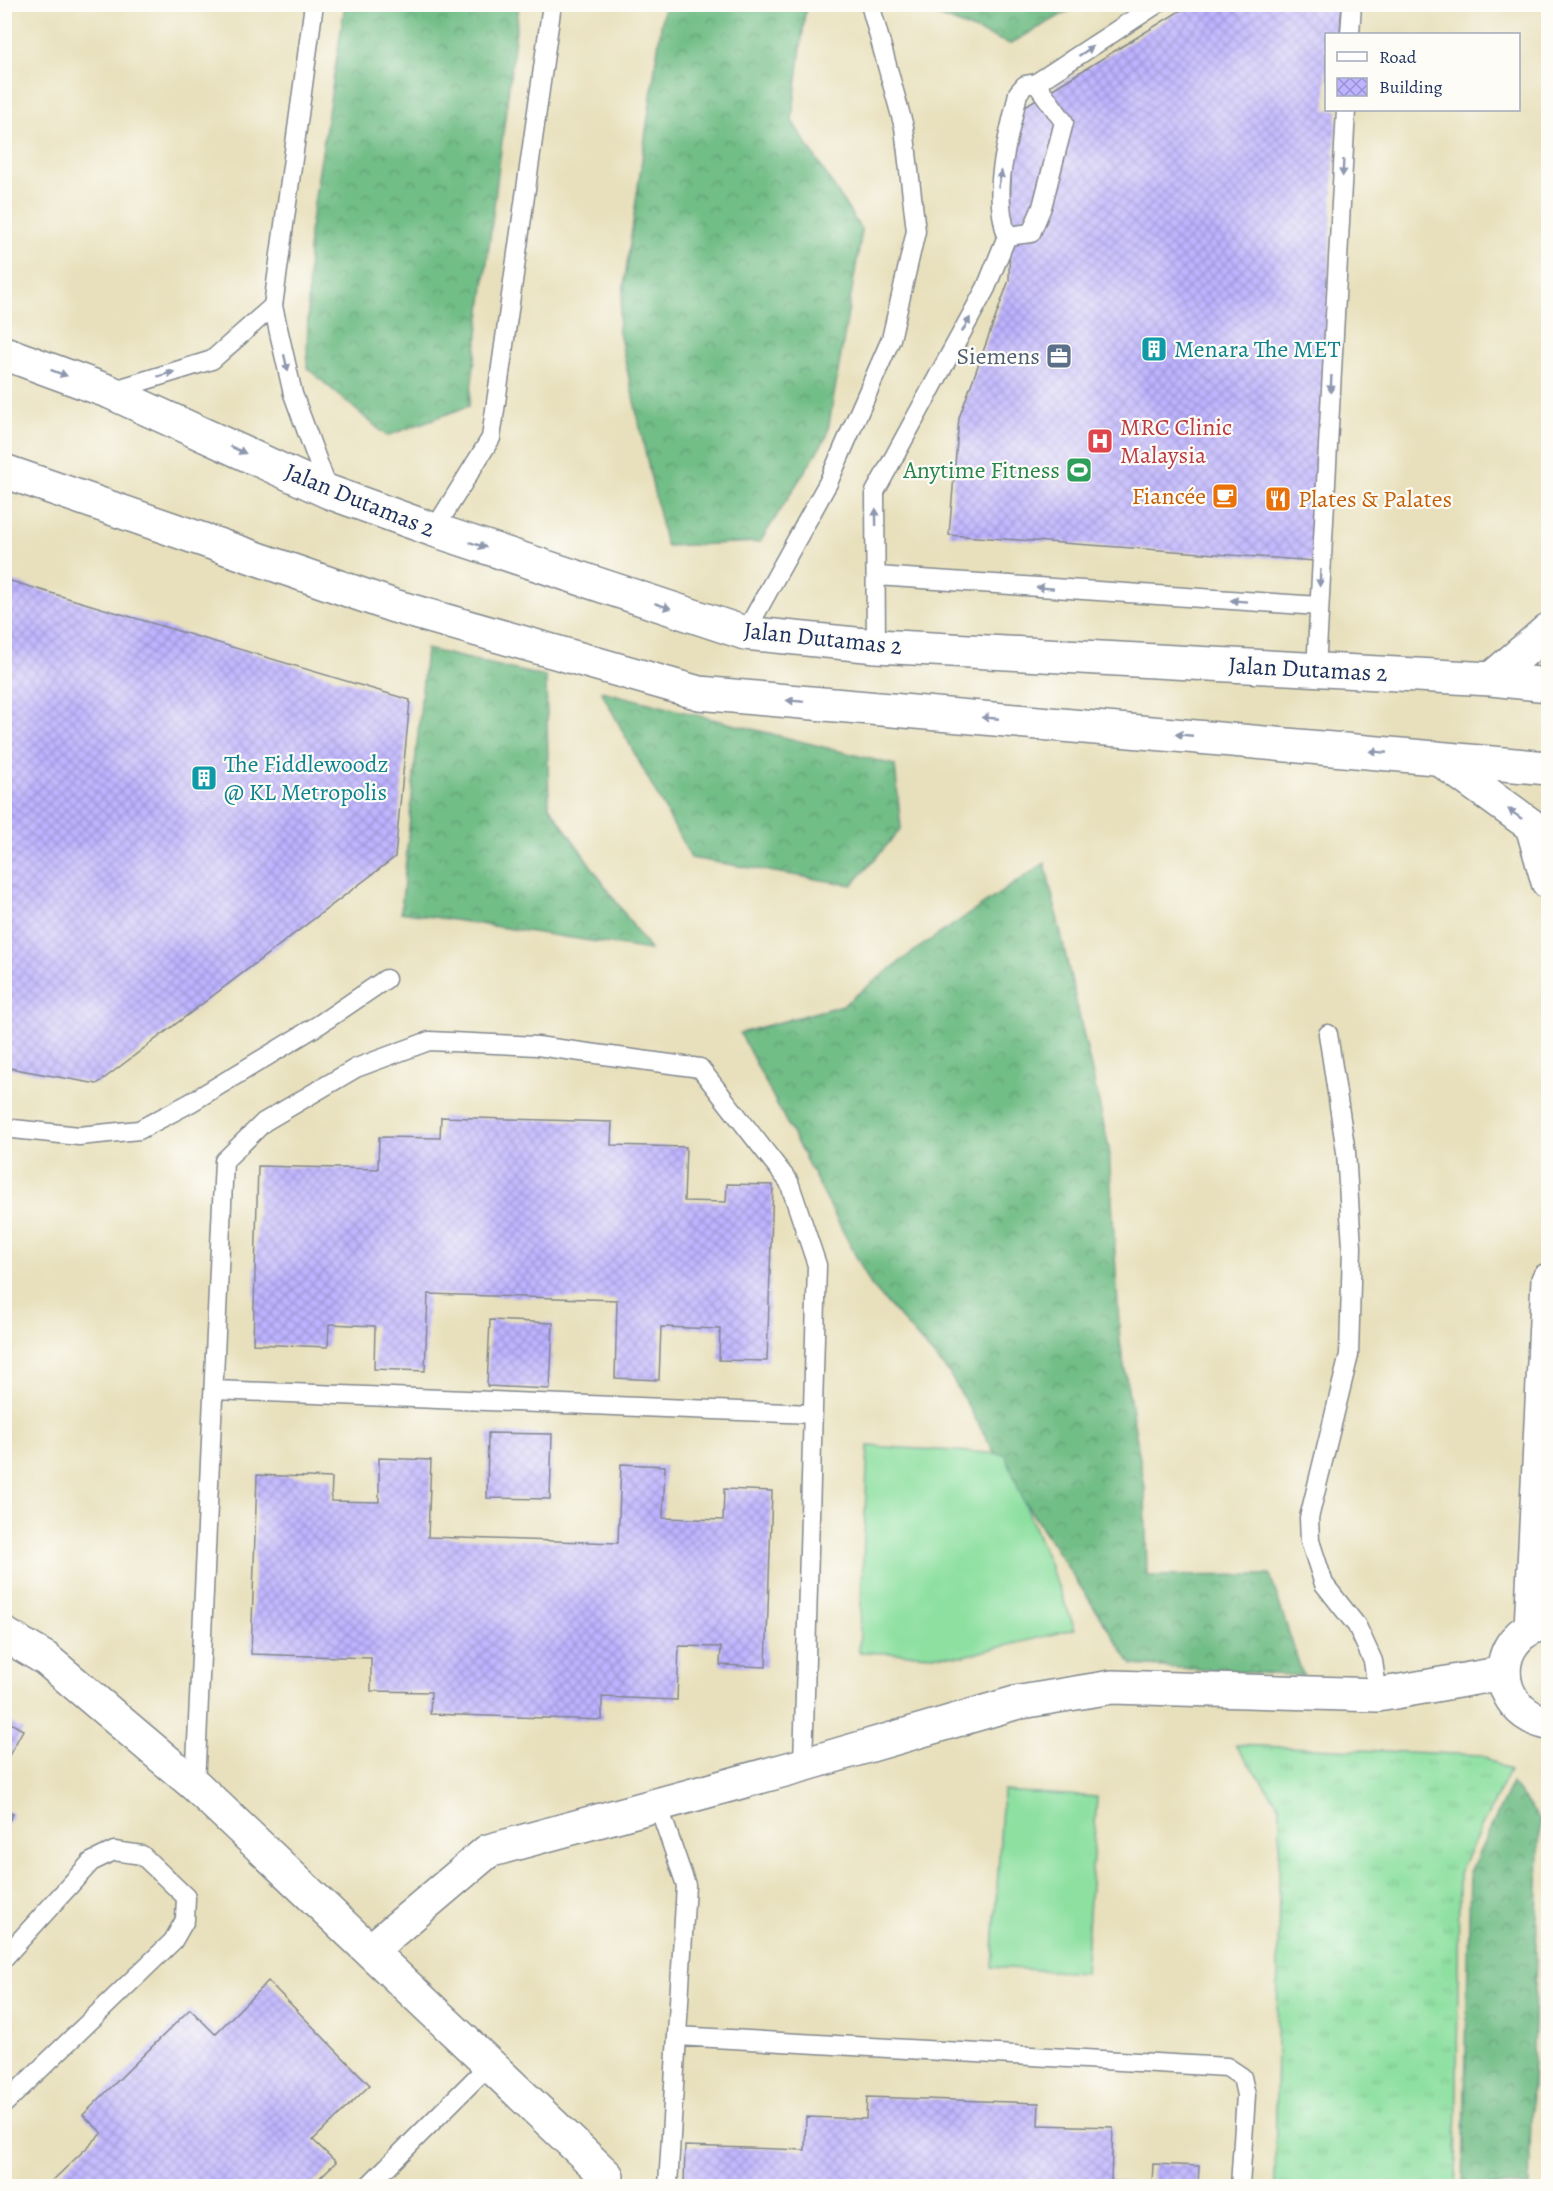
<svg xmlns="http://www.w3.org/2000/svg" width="1553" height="2191" viewBox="0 0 1553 2191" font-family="Alegreya,serif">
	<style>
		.grass { fill: url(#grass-tufts); stroke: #548880; stroke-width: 1.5 }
		.forest { fill: url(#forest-crowns); stroke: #467672; stroke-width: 1.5 }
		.garden { fill: #8ee0a1; stroke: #548880; stroke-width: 1.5 }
		.building { fill: url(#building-cross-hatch) }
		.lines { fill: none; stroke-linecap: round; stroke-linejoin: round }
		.service-casing { stroke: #82888d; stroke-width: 21 }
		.minor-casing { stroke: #82888d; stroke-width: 36 }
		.tertiary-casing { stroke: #82888d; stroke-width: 36 }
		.service { stroke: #fff; stroke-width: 18 }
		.minor { stroke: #fff; stroke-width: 33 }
		.tertiary { stroke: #fff; stroke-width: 33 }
		.oneway { fill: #8d97ae }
		.labels { text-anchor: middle; stroke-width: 4.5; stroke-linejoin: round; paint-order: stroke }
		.culture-label { font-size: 24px; fill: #0d838f; stroke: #fdfcf7; text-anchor: start }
		.service-label { font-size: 24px; fill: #4e5e75; stroke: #fdfcf7; text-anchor: end }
		.health-label { font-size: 24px; fill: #be3a42; stroke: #fdfcf7; text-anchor: start }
		.leisure-label { font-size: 24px; fill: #27864d; stroke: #fdfcf7; text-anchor: end }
		.food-label { font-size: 24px; fill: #c56008; stroke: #fdfcf7; text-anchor: end }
		.street-label { font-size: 24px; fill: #1b2f5e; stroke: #fdfcf7 }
	</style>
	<defs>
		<pattern id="grass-tufts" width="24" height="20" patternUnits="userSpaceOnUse" patternTransform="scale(1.5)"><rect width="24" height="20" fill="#8ee0a1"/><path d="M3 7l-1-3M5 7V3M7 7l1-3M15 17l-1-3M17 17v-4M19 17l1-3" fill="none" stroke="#7ac08d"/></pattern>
		<pattern id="forest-crowns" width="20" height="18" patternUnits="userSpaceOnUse" patternTransform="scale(1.5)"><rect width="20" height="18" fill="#72be87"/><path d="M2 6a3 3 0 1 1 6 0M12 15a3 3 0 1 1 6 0" fill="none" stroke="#5d9b72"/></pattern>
		<pattern id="building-cross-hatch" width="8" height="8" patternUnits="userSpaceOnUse" patternTransform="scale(1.5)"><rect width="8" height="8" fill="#beb3ff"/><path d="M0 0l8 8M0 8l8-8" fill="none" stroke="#9a92d2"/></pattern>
	</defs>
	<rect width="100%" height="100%" fill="#fdfcf7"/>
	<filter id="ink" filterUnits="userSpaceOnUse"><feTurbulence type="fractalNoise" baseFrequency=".0167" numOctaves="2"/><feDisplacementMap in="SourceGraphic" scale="12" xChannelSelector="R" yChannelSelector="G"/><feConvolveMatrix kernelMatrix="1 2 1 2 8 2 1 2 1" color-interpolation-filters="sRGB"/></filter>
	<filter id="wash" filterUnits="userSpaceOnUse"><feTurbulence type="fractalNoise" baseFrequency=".008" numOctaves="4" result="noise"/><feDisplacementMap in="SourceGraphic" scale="24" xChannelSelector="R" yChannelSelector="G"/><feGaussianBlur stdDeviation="1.35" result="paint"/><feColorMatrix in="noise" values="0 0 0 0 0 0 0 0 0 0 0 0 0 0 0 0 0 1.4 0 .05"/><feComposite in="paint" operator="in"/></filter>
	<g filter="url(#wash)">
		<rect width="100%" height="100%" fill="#e8e0bc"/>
		<path class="grass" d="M1235,1745L1482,1755L1509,1771L1459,1873L1456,2186H1275L1280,1806Z"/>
		<path class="forest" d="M345,5H519L469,406L387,436L307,368L309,235Z
			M664,5H806L792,121L862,231L827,436L760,542L666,546L618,328Z
			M910,5V4L1079,5L1010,44Z
			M426,649L546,677L549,806L650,950L401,912Z
			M601,691L895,765L901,829L852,885L691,858Z
			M1045,863L1109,1148L1120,1342L1145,1488L1147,1576L1270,1575L1303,1676L1132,1665L1016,1489L949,1373L871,1285L740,1033L843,1005L914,951Z
			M1512,1783L1540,1820L1529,2186H1463L1470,1872Z"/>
		<path class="garden" d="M868,1446L1005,1454L1075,1629L964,1656L859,1652Z
			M1003,1791L1097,1797L1085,1973L992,1967Z"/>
		<g id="blocks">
			<path class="building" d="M1191,4H1342L1340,34H1326V110H1337L1315,561L949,535L959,418L1009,280L1012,114Z
				M4,579L410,700L395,857L97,1084L4,1067Z
				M441,1117L612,1122L611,1145L686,1147L684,1201L726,1202L727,1184L773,1185L767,1361L719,1360L720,1329L661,1327L659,1380L615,1378L617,1300L428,1294L425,1371L374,1369L375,1326L329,1324L328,1347L253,1344L258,1166L378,1169L379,1137L440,1138Z
				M490,1320L553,1323L550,1389L487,1386Z
				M488,1433L552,1434L550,1499L487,1498Z
				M379,1458L431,1460L428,1537L618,1543L621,1464L665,1466L663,1518L723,1520L724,1489L772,1491L766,1667L720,1665L721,1647L679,1646L677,1700L602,1697V1720L430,1714L431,1692L371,1691V1658L251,1654L257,1475L332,1478L331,1501L379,1502Z
				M5,1720L23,1730L5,1763Z
				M4,1809L13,1814L4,1829Z
				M268,1981L370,2085L313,2140L336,2162L311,2186H47L102,2133L83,2115L190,2009L215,2034Z
				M867,2097L1039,2103L1038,2125L1113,2127L1111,2181L1152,2183L1153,2164L1199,2166L1198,2186H684L685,2146L805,2150L806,2117L866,2119Z"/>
		</g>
	</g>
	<g filter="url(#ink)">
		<use href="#blocks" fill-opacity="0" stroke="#82888d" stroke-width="1.5"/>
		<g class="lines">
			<defs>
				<path id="service" d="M314,4L273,306L293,394L329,492
					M1350,34L1352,4
					M1036,83L1157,4
					M111,391L212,360L273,306
					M434,530L491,438L552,4
					M877,576L1319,606
					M745,633L828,483L891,339L916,231L904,127L870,4
					M876,646L875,492L986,288L1007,236C991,186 1008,143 1018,93L1025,85L1036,83L1064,122L1042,207L1031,233L1007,236
					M1316,670L1346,110
					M1328,1034L1346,1152L1352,1247L1349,1355L1309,1518L1310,1541L1324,1584L1357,1626L1373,1661L1378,1695
					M4,1128L79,1136L139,1130L190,1103L320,1024L386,979
					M215,1390L813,1414
					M195,1785L224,1161L264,1122L356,1068L429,1041L537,1046L700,1068L789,1182L817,1265L803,1765
					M658,1805L686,1885L668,2186
					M4,1958L91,1862L114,1851L142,1855L186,1897L185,1920L173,1941L4,2104
					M677,2036L1227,2067L1242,2077L1246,2095L1240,2186
					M368,2186L490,2064"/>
				<path id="minor" d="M4,1634L46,1659L195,1785L607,2176
					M371,1950L488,1851L803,1765L1015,1703L1112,1687L1378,1695L1504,1673"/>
				<path id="tertiary" d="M4,353L110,392L329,492L434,530L745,633L876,646L1491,679L1548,685
					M4,471L394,606L699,693L1548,768
					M1491,679L1548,630
					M1438,758L1532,826L1548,882
					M1548,1623C1489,1632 1490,1711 1548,1723
					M1531,1628L1548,1280"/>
			</defs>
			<use href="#service" class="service-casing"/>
			<use href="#minor" class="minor-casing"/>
			<use href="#tertiary" class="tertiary-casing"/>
			<use href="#service" class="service"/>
			<use href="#minor" class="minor"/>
			<use href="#tertiary" class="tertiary"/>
		</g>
		<defs><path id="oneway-solid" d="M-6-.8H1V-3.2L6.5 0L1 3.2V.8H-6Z" transform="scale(1.5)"/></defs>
		<g class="oneway">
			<use href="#oneway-solid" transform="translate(1086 51) rotate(-33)"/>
			<use href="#oneway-solid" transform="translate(1343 168) rotate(93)"/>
			<use href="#oneway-solid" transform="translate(1000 179) rotate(-79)"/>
			<use href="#oneway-solid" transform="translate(966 325) rotate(-61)"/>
			<use href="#oneway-solid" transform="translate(286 363) rotate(77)"/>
			<use href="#oneway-solid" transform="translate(59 373) rotate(20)"/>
			<use href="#oneway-solid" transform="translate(166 374) rotate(-17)"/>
			<use href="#oneway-solid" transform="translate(1331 384) rotate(93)"/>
			<use href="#oneway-solid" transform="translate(238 450) rotate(25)"/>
			<use href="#oneway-solid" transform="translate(876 517) rotate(-91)"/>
			<use href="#oneway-solid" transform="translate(478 545) rotate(18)"/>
			<use href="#oneway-solid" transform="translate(1320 578) rotate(93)"/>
			<use href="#oneway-solid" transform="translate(1045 588) rotate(-176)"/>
			<use href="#oneway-solid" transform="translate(1239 601) rotate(-176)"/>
			<use href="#oneway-solid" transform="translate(663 606) rotate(18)"/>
			<use href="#oneway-solid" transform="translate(795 701) rotate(-175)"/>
			<use href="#oneway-solid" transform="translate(990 718) rotate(-175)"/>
			<use href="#oneway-solid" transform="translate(1184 735) rotate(-175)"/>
			<use href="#oneway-solid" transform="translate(1378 752) rotate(-175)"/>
			<use href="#oneway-solid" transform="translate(1515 814) rotate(-144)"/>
		</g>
	</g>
	<defs>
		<symbol id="building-square" viewBox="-11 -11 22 22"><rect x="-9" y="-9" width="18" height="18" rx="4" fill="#0f9aa8" stroke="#fdfcf7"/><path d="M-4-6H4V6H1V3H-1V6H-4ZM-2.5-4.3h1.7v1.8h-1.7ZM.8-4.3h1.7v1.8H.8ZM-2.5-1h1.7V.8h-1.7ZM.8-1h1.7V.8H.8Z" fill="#fff"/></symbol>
		<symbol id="office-square" viewBox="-11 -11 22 22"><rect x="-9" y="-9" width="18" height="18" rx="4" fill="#5c6f8a" stroke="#fdfcf7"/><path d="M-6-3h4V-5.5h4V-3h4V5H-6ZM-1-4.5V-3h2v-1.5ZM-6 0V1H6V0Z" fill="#fff"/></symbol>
		<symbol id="hospital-square" viewBox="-11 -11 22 22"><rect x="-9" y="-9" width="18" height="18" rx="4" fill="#e0444e" stroke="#fdfcf7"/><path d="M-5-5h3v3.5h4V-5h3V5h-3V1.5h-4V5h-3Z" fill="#fff"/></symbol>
		<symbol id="stadium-square" viewBox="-11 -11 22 22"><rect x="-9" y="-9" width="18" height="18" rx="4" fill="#2e9e5b" stroke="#fdfcf7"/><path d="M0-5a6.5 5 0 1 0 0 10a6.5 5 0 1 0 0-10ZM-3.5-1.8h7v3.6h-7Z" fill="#fff"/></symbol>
		<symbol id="cafe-square" viewBox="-11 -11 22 22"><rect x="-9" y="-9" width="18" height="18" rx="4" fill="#e8710a" stroke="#fdfcf7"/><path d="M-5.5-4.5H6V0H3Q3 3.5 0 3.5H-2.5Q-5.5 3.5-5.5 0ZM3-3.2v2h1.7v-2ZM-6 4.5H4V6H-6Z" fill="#fff"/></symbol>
		<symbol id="restaurant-square" viewBox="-11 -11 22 22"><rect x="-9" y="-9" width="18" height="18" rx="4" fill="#e8710a" stroke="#fdfcf7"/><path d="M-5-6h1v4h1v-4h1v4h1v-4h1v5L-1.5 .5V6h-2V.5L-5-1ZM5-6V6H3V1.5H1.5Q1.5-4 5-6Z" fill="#fff"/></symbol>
	</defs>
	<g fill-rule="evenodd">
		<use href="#building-square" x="1139" y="334" width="30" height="30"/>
		<use href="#office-square" x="1044" y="341" width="30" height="30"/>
		<use href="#hospital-square" x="1085" y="426" width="30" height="30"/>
		<use href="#stadium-square" x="1064" y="455" width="30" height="30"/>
		<use href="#cafe-square" x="1210" y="481" width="30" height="30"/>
		<use href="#restaurant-square" x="1263" y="484" width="30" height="30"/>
		<use href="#building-square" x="189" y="763" width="30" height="30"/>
	</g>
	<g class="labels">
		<g class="culture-label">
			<text x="1174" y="357">Menara The MET</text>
			<text x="224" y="772">The Fiddlewoodz<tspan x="224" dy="28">@ KL Metropolis</tspan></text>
		</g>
		<g class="service-label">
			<text x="1040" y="364">Siemens</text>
		</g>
		<g class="health-label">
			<text x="1120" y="435">MRC Clinic<tspan x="1120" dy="28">Malaysia</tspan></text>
		</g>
		<g class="leisure-label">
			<text x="1060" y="478">Anytime Fitness</text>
		</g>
		<g class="food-label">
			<text x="1206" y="504">Fiancée</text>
			<text x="1298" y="507" text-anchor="start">Plates &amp; Palates</text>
		</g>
		<g class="street-label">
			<text transform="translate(360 500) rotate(22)" y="8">Jalan Dutamas 2</text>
			<text transform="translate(823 638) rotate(6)" y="8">Jalan Dutamas 2</text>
			<text transform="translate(1308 669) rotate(3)" y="8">Jalan Dutamas 2</text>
		</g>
	</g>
	<rect width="1553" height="2191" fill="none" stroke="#fdfcf7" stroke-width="24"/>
	<rect x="1325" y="33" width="195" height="78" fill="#fdfcf7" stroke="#a3aaba" stroke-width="1.5"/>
	<rect x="1337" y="52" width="30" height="9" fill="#ffffff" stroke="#a3aaba" stroke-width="1.5"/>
	<text x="1379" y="63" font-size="18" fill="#1b2f5e">Road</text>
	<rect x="1337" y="78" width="30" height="18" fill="url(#building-cross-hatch)" stroke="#a3aaba" stroke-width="1.5"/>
	<text x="1379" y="93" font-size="18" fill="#1b2f5e">Building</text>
</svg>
